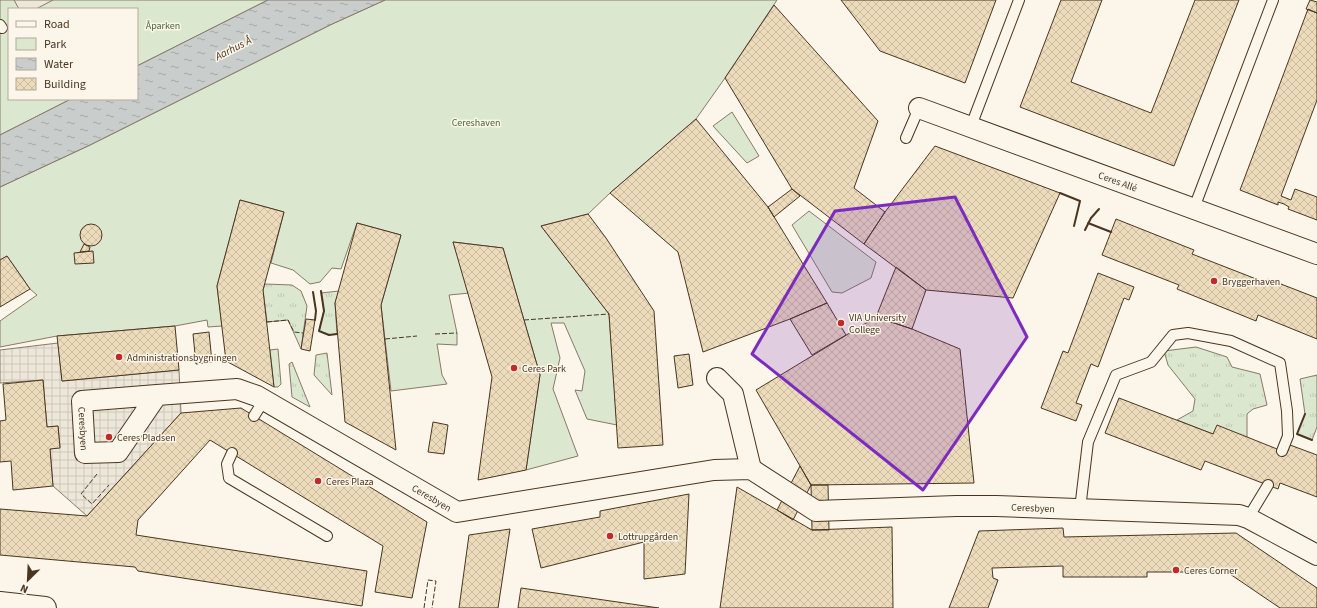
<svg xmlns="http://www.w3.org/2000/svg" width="1317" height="608" viewBox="0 0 1317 608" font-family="'Source Sans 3',sans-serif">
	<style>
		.grass { fill: url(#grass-tufts); stroke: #887966 }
		.green { fill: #dce7d0; stroke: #887966 }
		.parking { fill: #ede7d9; stroke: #887966 }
		.plaza { fill: url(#plaza-grid); stroke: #887966 }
		.water { fill: url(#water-ripples); stroke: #887966 }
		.building { fill: url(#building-cross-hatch); stroke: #4a3520 }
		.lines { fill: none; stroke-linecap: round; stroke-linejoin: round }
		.service-casing { stroke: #4a3520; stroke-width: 12 }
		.minor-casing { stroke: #4a3520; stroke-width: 22 }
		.tertiary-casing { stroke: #4a3520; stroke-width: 24 }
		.service { stroke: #fbf6e9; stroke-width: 10 }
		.minor { stroke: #fbf6e9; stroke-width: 20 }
		.tertiary { stroke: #fbf6e9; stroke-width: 22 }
		.fence { stroke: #4a3520; stroke-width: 1; stroke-dasharray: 5 2; stroke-linecap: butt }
		.wall { stroke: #4a3520; stroke-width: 2 }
		.marked { fill: #7b2cbf; fill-opacity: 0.2; stroke: #7b2cbf; stroke-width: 3; stroke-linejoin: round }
		.poi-dot { fill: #c62828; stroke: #fbf6e9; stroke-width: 1.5 }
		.labels { text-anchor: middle; stroke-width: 3; stroke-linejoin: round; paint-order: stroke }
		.park-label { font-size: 10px; fill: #436837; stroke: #fbf6e9 }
		.street-label { font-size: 10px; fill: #4a3520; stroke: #fbf6e9 }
		.poi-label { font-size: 10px; fill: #4a3520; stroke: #fbf6e9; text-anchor: start }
		.water-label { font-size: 11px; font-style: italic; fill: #4a3520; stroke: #fbf6e9 }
	</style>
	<defs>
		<pattern id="grass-tufts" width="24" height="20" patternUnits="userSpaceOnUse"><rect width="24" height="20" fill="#dce7d0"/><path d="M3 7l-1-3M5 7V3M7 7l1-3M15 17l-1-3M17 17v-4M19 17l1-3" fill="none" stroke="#bec7b2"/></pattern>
		<pattern id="plaza-grid" width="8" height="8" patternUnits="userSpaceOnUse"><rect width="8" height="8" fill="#ede7d9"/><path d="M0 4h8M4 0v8" fill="none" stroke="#cdc7ba"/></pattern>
		<pattern id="water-ripples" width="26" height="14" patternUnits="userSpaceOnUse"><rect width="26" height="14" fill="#c9cecd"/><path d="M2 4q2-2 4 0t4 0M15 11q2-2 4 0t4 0" fill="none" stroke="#a5a8a6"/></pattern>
		<pattern id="building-cross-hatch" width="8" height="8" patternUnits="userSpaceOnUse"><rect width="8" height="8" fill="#ecdcbc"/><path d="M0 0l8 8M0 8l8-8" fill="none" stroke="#ccbda1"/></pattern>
	</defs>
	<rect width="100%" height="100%" fill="#fbf6e9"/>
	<path class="grass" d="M265,284L292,285L301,291L307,306L301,349L288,320L267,322L263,290Z
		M339,291L335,303L337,334L329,335L319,331L324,311L321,293Z
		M1196,347L1227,357L1232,367L1260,374L1267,405L1253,409L1247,414V437L1213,434L1177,420L1193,411L1195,399L1168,365L1164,351Z
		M278,349L281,384L278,387H274L270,350Z
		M327,353L332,395L314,375L316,355Z
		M292,362L310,407L292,397L289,364Z
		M1317,375V427L1312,440L1297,434L1305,414L1300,379Z"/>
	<path class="green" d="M0,0H268L137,66V9H9V99H71L0,135Z
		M385,0H777L725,78L696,119L610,193L588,214L541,226L609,314L617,425L587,419L575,390L582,391L585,371L564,323H551L560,358L553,389L578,456L526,470L540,375L503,248L453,242L470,293L449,295L457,333V345L437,344L442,375L447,384L391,391L381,305L401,235L357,223L341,269L332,268L320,282L310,284L293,270L271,263L284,212L240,200L217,286L222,326L208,327L207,320L175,326L57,336L0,347V321L37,295L30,289L7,256L0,260V187L90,145L330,25Z
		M732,112L759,156L747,163L713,126Z
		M809,211L876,262L871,278L842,293L832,292L792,225Z"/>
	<path class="parking" d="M14,0H53L36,9H19Z"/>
	<path class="plaza" d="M58,343L62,381L179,370L181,413L87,516L53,486L50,449L60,447L58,426L47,427L43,380L0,383V350Z"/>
	<path class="water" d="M268,0H385L330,25L90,145L0,187V135L71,99H137V66Z"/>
	<path class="building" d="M841,0H996L965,83L880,51Z
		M1061,0H1102L1071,82L1151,113L1195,0H1239L1174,166L1020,107Z
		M1310,0L1317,2V13L1306,9Z
		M774,5L878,121L854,188L885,212L864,244L792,189L725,78Z
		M1308,9L1317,13V100L1281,196L1291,200L1295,189L1317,197V220L1288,209L1289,207L1284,204L1278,202V205L1240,190Z
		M696,119L768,207L827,303L790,319L703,352L678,252L610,193Z
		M935,146L1060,193L1013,298L926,290L864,244L885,212Z
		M792,189L800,196L774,217L768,207Z
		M240,200L284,212L263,290L274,387L226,361L217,286Z
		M588,214L606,238L654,311L663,445L618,448L609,314L541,226Z
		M1116,219L1194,250L1192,254L1246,275L1266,283L1268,279L1317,298V339L1258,315L1256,321L1177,289L1179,285L1102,255Z
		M357,223L401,235L381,305L396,450L345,422L335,303Z
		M80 235a11 11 0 1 1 22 0a11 11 0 1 1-22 0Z
		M453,242L503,248L540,375L526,470L478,480L492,377Z
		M84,244L90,247L89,251L80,252Z
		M93,251L94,263L75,264L74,253Z
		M7,256L30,289L0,307V260Z
		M896,267L926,290L912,329L876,317Z
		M1098,273L1134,287L1129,300L1124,298L1098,367L1091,364L1076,403L1082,405L1076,421L1041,408L1063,351L1068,353Z
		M827,303L846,335L812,355L790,319Z
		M876,317L912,329L960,349L974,483L811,485L756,390Z
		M306,319L315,320L310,351L301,349Z
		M175,326L179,370L62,381L57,336Z
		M209,332L212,362L196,364L193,334Z
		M689,354L693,385L678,388L674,356Z
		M43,380L47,427L58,426L60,448L50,449L53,486L13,490L11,461L0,462V421L6,420L3,384Z
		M1119,398L1213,434L1217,425L1287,453L1290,445L1317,455V497L1280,483L1278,489L1205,461L1201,470L1105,433Z
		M241,408L427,522L412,598L375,592L383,546L210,440L138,520L136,535L367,571L362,606L138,571L135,567L0,555V509L87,516L181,413Z
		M433,422L448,425L444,454L428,452Z
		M800,466L811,485L793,520L777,510Z
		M811,485H828L829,530H812Z
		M737,487L812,530L892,527L893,608H720Z
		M689,494L685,574L644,579V542L541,568L532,529L600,517V511Z
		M1063,528L1064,537L1236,533L1317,588V608H1280L1227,572H1147V577H1063V566L992,568L993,578L998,580L988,608H949L979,531Z
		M510,529L498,608H459L469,535Z
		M521,588L659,608H518Z"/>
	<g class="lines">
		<defs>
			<path id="service" d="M0,25L2,28
				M971,126L1019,0
				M906,138L919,108
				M1194,208L1273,0
				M254,416L264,400
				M232,453L227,464L229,478L327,536
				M1080,509L1088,442L1116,375L1151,362L1173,335L1188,333L1231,341L1280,363L1287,411L1288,436L1282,451
				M1248,518L1268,485"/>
			<g id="minor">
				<path id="s1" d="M919,108L1317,254"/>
				<path d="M717,378L733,394L751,469"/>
				<path id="s2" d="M157,395L82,401L85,453L118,452L157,395L237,389L257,396L457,512L714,470L751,469L816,511L956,506H996L1239,515L1248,518L1317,555"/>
			</g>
			<path id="tertiary" d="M0,603L45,608"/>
		</defs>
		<use href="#service" class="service-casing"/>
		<use href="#minor" class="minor-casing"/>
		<use href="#tertiary" class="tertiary-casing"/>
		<use href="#service" class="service"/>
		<use href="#minor" class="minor"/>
		<use href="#tertiary" class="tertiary"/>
		<path class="fence" d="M524,320L609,314
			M267,322L288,320L294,332L303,333
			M435,334L457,333
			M385,339L417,336
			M97,474L81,494L92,504L109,485
			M424,608L428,580L436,581L432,608"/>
		<path class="wall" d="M1060,193L1080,201L1074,226
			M1088,223L1111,232
			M1085,230L1091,218L1099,209
			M321,291L324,311L319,331L329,335L337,334
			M313,292L316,311L315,320
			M1305,414L1297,434L1312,440"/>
	</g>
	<path class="marked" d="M955,197L1027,337L923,490L752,354L835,211Z"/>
	<g class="poi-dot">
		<circle cx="1214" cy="281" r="4"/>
		<circle cx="841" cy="323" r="4"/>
		<circle cx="119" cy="357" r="4"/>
		<circle cx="514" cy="368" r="4"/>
		<circle cx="109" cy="437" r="4"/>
		<circle cx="318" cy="481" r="4"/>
		<circle cx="610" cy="536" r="4"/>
		<circle cx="1176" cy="570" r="4"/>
	</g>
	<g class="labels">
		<g class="park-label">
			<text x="163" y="29">Åparken</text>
			<text x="476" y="126">Cereshaven</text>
		</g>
		<g class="street-label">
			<text dy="4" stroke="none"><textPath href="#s1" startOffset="212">Ceres Allé</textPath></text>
			<text dy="4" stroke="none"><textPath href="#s2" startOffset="103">Ceresbyen</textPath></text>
			<text dy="4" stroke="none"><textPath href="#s2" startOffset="533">Ceresbyen</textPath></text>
			<text dy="4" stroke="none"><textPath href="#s2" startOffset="1154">Ceresbyen</textPath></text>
		</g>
		<g class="poi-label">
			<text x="1222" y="285">Bryggerhaven</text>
			<text x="849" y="321">VIA University<tspan x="849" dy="12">College</tspan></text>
			<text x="127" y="361">Administrationsbygningen</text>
			<text x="522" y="372">Ceres Park</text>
			<text x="117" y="441">Ceres Pladsen</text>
			<text x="326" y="485">Ceres Plaza</text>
			<text x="618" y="540">Lottrupgården</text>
			<text x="1184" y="574">Ceres Corner</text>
		</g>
		<g class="water-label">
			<text transform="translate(233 48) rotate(-27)" y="4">Aarhus Å</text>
		</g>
	</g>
	<rect x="8" y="8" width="130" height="92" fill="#fbf6e9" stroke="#b4a999"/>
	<rect x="16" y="21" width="20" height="6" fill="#fbf6e9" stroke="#b4a999"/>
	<text x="44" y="28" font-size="12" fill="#4a3520">Road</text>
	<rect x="16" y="38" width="20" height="12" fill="#dce7d0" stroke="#b4a999"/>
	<text x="44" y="48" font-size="12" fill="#4a3520">Park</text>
	<rect x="16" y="58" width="20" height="12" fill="url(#water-ripples)" stroke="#b4a999"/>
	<text x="44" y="68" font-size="12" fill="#4a3520">Water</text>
	<rect x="16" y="78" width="20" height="12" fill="url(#building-cross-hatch)" stroke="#b4a999"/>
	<text x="44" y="88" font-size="12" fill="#4a3520">Building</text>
	<g transform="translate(28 580) rotate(204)" stroke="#fbf6e9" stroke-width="3" paint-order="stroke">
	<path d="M0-3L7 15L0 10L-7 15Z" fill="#4a3520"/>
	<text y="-6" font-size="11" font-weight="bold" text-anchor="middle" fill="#4a3520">N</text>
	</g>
</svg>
